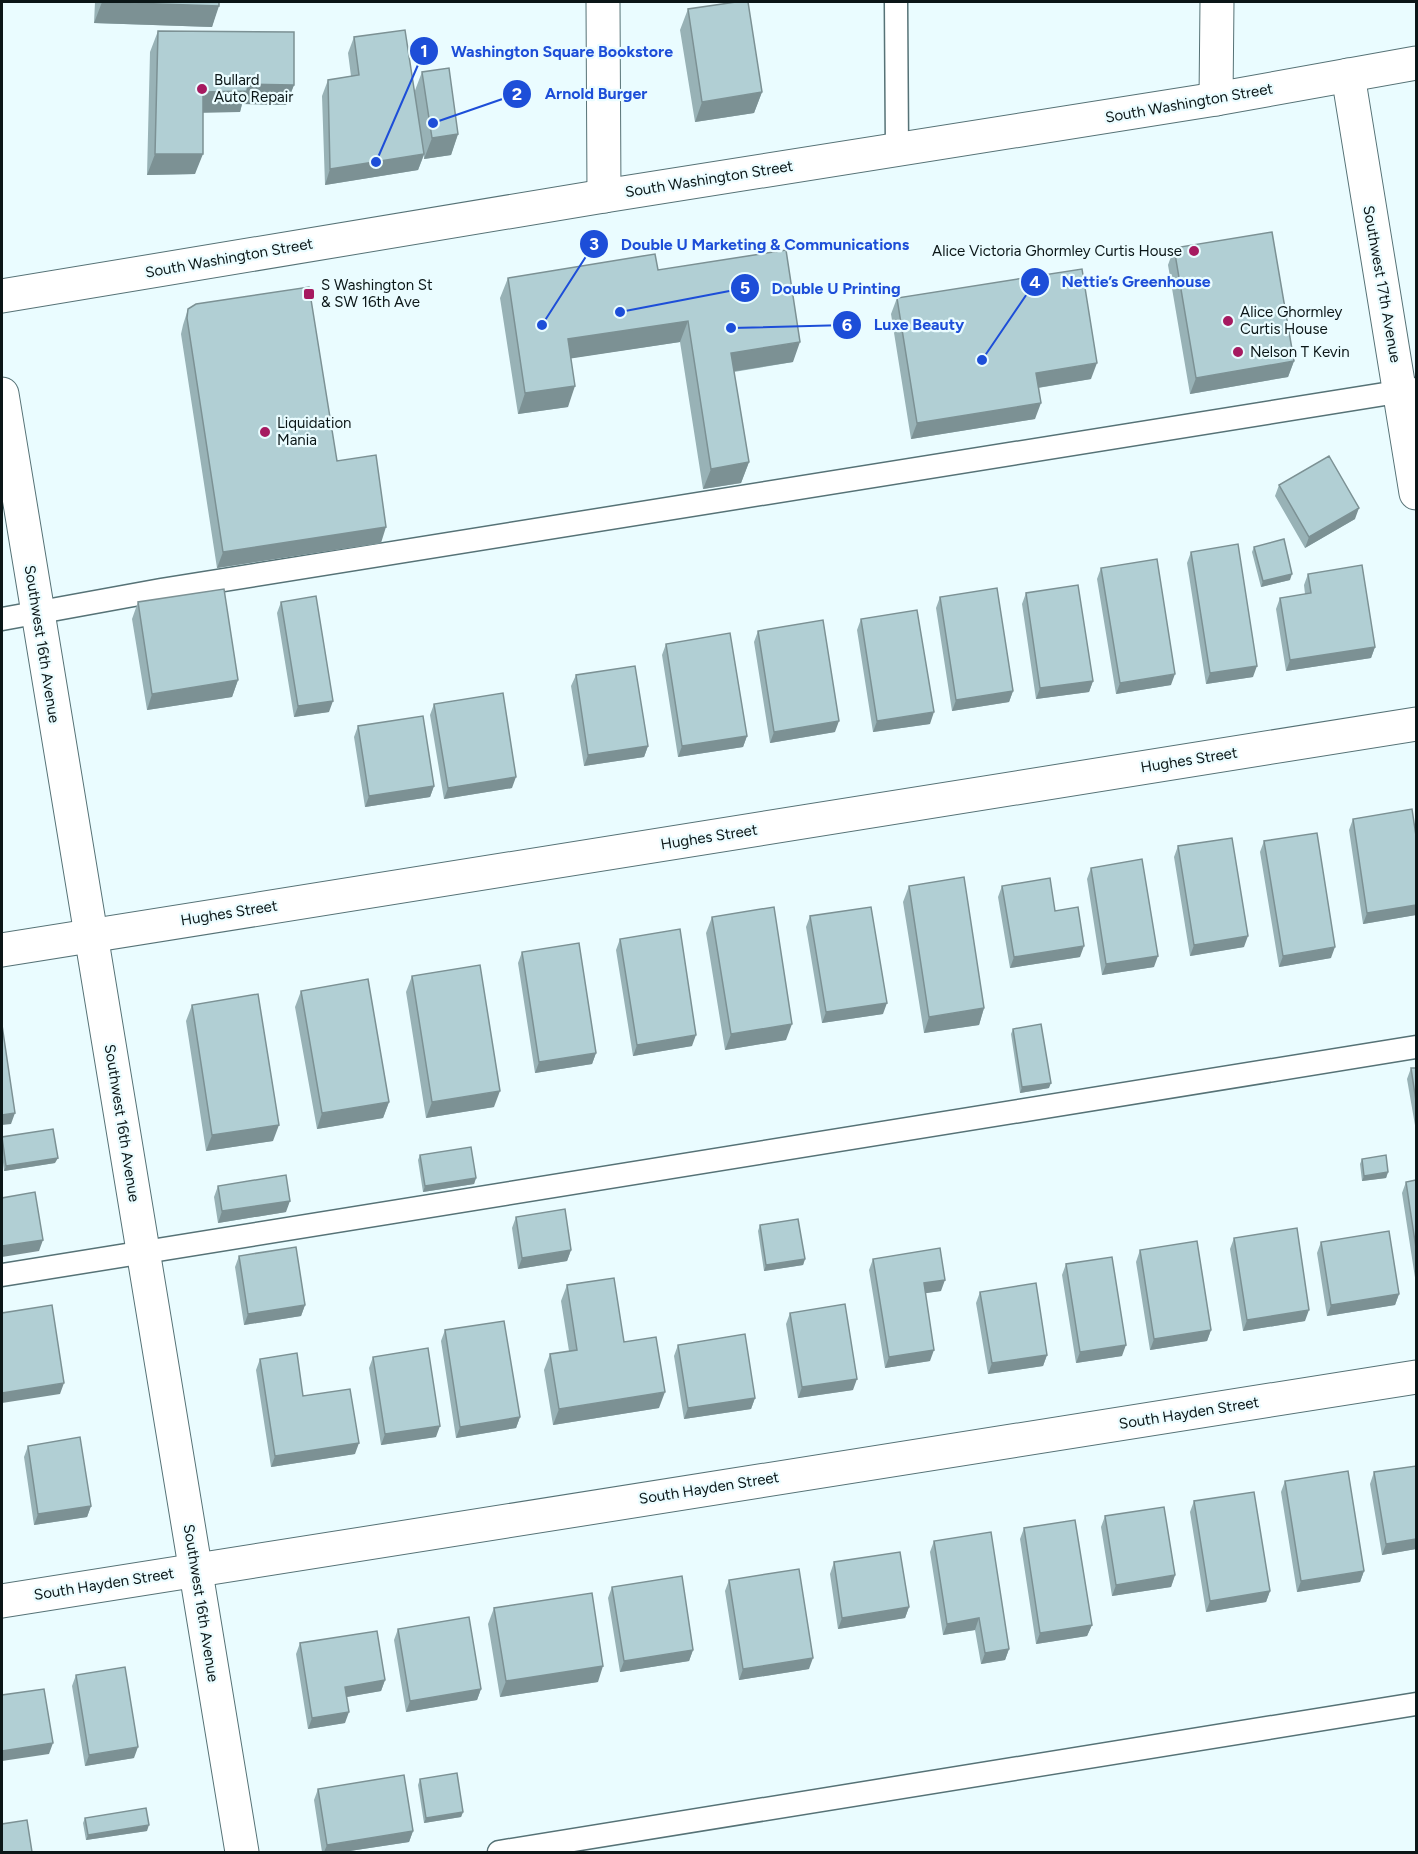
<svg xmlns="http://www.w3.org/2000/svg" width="1418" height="1854" viewBox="0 0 1418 1854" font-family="Figtree,sans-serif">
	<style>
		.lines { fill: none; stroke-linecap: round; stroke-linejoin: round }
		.service-casing { stroke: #567276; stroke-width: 25 }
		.minor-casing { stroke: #567276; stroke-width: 35 }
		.tertiary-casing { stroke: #567276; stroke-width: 35 }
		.secondary-casing { stroke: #567276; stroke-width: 35 }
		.service { stroke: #fff; stroke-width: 22 }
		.minor { stroke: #fff; stroke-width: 33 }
		.tertiary { stroke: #fff; stroke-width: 33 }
		.secondary { stroke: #fff; stroke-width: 33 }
		.wall { fill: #98b2b6 }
		.shaded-wall { fill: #7c9194 }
		.building { fill: #b1cfd4; stroke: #7c9194; stroke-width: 1.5 }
		.poi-dot { fill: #a61a60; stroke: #eafcff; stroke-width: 2 }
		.labels { text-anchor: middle; stroke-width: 4.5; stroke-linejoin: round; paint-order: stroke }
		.poi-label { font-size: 15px; fill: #0b1617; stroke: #eafcff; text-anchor: start }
		.street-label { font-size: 15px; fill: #0b1617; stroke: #eafcff }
		.leader { fill: none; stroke: #1d4ed8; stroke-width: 2 }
		.callout-dot { fill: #1d4ed8; stroke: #eafcff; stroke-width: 2 }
		.mark-label { font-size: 18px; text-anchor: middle; font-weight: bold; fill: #fff }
		.callout-label { font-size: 16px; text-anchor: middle; font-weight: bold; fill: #1d4ed8; stroke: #eafcff; stroke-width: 4.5; stroke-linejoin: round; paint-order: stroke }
	</style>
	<rect width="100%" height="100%" fill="#eafcff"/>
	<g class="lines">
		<defs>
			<path id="service" d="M896,2L897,150
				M2,619L161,590L1416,389
				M2,1275L1416,1047
				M499,1852L1416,1704"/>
			<path id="minor" d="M603,2L604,196
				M1348,75L1416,493
				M1216,99L1217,2
				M2,950L1416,724
				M2,1601L1416,1377"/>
			<path id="tertiary" d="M2,394L242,1852"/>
			<path id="secondary" d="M2,296L604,196L1216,99L1416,63"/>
		</defs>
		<use href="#service" class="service-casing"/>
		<use href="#minor" class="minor-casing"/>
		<use href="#tertiary" class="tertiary-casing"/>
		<use href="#secondary" class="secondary-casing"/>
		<use href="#service" class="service"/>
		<use href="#minor" class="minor"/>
		<use href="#tertiary" class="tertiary"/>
		<use href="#secondary" class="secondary"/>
	</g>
	<path class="wall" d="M95,2H219L212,27L94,23Z
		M688,9L762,92L754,113L695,122L680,30Z
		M158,31L294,85L286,105L242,104L240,112H203L195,174L147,175L150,52Z
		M354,37L414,93L422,72L458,134L451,155L424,159V155L418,170L325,185L322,96L328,80L351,76L348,53Z
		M1174,248L1294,361L1288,377L1190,394L1168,265Z
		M658,270L793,362L734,372L749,462L741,483L703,489L680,342L571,358L568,407L518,414L500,298L508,278Z
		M897,298L1091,379L1038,388L1035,419L911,439L891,314Z
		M188,309L337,461L381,543L217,568L181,334L183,325Z
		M1279,485L1355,519L1305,548L1275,496Z
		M1254,547L1290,580L1261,587L1252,552Z
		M1191,552L1253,677L1206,684L1187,563Z
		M1101,568L1171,685L1116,694L1097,579Z
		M1308,574L1375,647L1371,658L1286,671L1276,609L1280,598L1305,594L1304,585Z
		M1026,593L1093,681L1089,692L1036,699L1022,604Z
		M940,597L1013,691L1009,702L952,711L936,608Z
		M138,602L238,680L232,697L147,710L132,619Z
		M281,602L329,712L294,717L277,613Z
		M861,619L930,724L873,732L857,630Z
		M758,631L835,732L770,743L754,642Z
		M666,644L747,736L743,747L678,757L662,655Z
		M576,675L648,746L644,757L584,766L571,686Z
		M434,704L512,788L444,799L430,715Z
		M358,726L434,786L430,797L365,807L354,737Z
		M1353,819L1416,836V915L1363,924L1349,830Z
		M1264,841L1331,958L1279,967L1260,852Z
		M1178,846L1244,947L1190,956L1174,857Z
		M1091,868L1154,967L1102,975L1087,879Z
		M909,886L984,1008L979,1025L924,1033L903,902Z
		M1002,886L1080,957L1010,968L998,897Z
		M810,916L883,1014L822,1023L806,927Z
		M712,917L786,1040L725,1050L706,933Z
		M620,939L692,1046L633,1056L616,950Z
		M522,952L596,1053L592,1064L535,1073L518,963Z
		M412,976L494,1107L426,1118L406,992Z
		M301,991L389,1102L383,1118L317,1129L295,1007Z
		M192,1005L273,1141L206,1151L186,1021Z
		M1013,1029L1049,1088L1020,1093L1011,1034Z
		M1411,1068H1416V1131L1407,1079Z
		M2,1137L55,1163L4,1171L2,1154Z
		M420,1155L476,1178L474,1184L423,1192L418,1160Z
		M1362,1159L1388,1172L1386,1178L1362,1181L1360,1164Z
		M1416,1180V1284L1402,1193L1406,1182Z
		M218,1186L286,1212L218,1223L214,1197Z
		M516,1217L571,1250L567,1261L518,1269L512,1228Z
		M760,1225L805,1259L803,1265L764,1271L758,1231Z
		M1234,1238L1305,1321L1243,1331L1230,1249Z
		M1321,1242L1399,1294L1395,1305L1327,1316L1317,1253Z
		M1140,1250L1211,1330L1207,1341L1150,1350L1136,1262Z
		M239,1256L305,1305L301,1316L244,1325L235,1267Z
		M873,1259L941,1291L925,1293L930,1361L885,1368L869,1270Z
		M1066,1264L1122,1356L1076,1363L1062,1275Z
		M567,1285L624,1342L659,1408L553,1425L544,1370L550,1354L569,1351L561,1301Z
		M980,1292L1047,1355L1043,1366L988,1374L976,1303Z
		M790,1313L853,1390L798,1398L786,1324Z
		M445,1330L520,1417L516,1428L456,1438L441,1341Z
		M678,1345L755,1398L751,1409L684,1419L674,1356Z
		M373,1357L436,1437L381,1445L369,1368Z
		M260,1359L303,1396L355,1454L271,1467L256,1370Z
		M28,1446L91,1506L87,1517L34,1525L24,1457Z
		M1416,1466V1549L1382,1555L1370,1484L1374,1472Z
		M1285,1481L1364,1571L1360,1582L1297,1592L1281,1492Z
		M1194,1501L1270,1591L1266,1602L1206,1612L1190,1512Z
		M1105,1516L1175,1575L1171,1587L1112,1596L1101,1527Z
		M1024,1528L1092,1625L1087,1636L1036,1644L1020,1539Z
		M934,1541L1009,1649L1005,1660L981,1664L975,1630L943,1635L930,1552Z
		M834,1562L909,1607L905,1618L838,1629L830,1574Z
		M729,1580L809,1669L739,1680L725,1591Z
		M612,1587L693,1650L689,1661L620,1672L608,1598Z
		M494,1608L598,1682L500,1697L488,1624Z
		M398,1629L481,1689L477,1700L406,1712L394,1640Z
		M300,1643L385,1680L381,1691L346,1697L345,1723L308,1729L296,1654Z
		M76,1675L134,1758L85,1766L72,1686Z
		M420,1779L463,1812L461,1817L424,1823L418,1785Z
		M318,1789L413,1831L409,1842L343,1852H322L314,1800Z
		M85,1818L147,1831L86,1840L83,1823Z"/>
	<path class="shaded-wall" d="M102,2L219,6L212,27L94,23Z
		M248,84L294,85L286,105L242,104L240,112L195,113L203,92Z
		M762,92L754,113L695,122L702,102Z
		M458,134L451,155L424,159L432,138Z
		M155,154H203L195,174L147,175Z
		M424,154L418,170L325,185L330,169Z
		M688,321L680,342L561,360L568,339Z
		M800,342L793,362L723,373L731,353Z
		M1294,361L1288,377L1190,394L1196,378Z
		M1097,363L1091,379L1030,389L1036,373Z
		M575,386L568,407L518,414L525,393Z
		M1041,403L1035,419L911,439L917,423Z
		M749,462L741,483L703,489L711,469Z
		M1359,508L1355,519L1305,548L1309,537Z
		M386,527L381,543L217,568L223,552Z
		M1292,574L1290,580L1261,587L1263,581Z
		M1375,647L1371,658L1286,671L1290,660Z
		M1257,666L1253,677L1206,684L1210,673Z
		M1175,674L1171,685L1116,694L1120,683Z
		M238,680L232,697L147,710L152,694Z
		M1093,681L1089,692L1036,699L1040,688Z
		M1013,691L1009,702L952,711L956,700Z
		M333,701L329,712L294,717L298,706Z
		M934,712L930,724L873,732L877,721Z
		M839,721L835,732L770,743L774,732Z
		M747,736L743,747L678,757L682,746Z
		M648,746L644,757L584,766L588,755Z
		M516,777L512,788L444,799L448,788Z
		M434,786L430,797L365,807L369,796Z
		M1416,905V915L1363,924L1367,913Z
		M1248,936L1244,947L1190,956L1194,945Z
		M1084,946L1080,957L1010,968L1014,957Z
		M1335,947L1331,958L1279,967L1283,956Z
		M1158,956L1154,967L1102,975L1106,964Z
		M887,1003L883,1014L822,1023L826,1012Z
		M984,1008L979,1025L924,1033L929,1017Z
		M792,1024L786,1040L725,1050L731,1034Z
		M696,1035L692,1046L633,1056L637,1045Z
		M596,1053L592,1064L535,1073L539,1062Z
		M1051,1083L1049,1088L1020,1093L1022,1087Z
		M500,1091L494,1107L426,1118L432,1102Z
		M389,1102L383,1118L317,1129L322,1113Z
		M15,1113L11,1124L2,1125V1115Z
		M279,1125L273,1141L206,1151L212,1135Z
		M58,1158L55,1163L4,1171L6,1166Z
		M1388,1172L1386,1178L1362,1181L1364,1176Z
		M476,1178L474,1184L423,1192L425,1186Z
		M290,1201L286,1212L218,1223L222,1211Z
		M43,1240L39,1251L2,1257V1246Z
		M571,1250L567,1261L518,1269L522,1258Z
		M805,1259L803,1265L764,1271L766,1265Z
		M945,1280L941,1291L920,1294L924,1283Z
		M1399,1294L1395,1305L1327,1316L1331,1305Z
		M305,1305L301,1316L244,1325L248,1314Z
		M1309,1310L1305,1321L1243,1331L1247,1320Z
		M1211,1330L1207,1341L1150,1350L1154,1339Z
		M1126,1345L1122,1356L1076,1363L1080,1352Z
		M934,1350L930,1361L885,1368L889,1357Z
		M1047,1355L1043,1366L988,1374L992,1363Z
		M857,1379L853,1390L798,1398L802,1387Z
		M64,1383L60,1394L2,1403V1393Z
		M665,1392L659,1408L553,1425L559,1409Z
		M755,1398L751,1409L684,1419L688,1408Z
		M520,1417L516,1428L456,1438L460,1427Z
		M440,1426L436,1437L381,1445L385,1434Z
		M359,1443L355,1454L271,1467L275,1456Z
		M91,1506L87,1517L34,1525L38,1514Z
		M1416,1539V1549L1382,1555L1386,1544Z
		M1364,1571L1360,1582L1297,1592L1301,1581Z
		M1175,1575L1171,1587L1112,1596L1116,1585Z
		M1270,1591L1266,1602L1206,1612L1210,1601Z
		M909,1607L905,1618L838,1629L842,1618Z
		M979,1618L975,1630L943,1635L947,1624Z
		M1092,1625L1087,1636L1036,1644L1040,1633Z
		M1009,1649L1005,1660L981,1664L985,1653Z
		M693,1650L689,1661L620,1672L624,1661Z
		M813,1658L809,1669L739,1680L743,1669Z
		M603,1666L598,1682L500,1697L506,1681Z
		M385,1680L381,1691L341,1698L345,1687Z
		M481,1689L477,1700L406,1712L410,1701Z
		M349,1712L345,1723L308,1729L312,1718Z
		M53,1743L49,1754L2,1761V1751Z
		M138,1747L134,1758L85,1766L89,1755Z
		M463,1812L461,1817L424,1823L426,1818Z
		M149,1825L147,1831L86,1840L88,1835Z
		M413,1831L409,1842L343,1852H324L327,1845Z"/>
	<path class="building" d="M102,2H219V6Z
		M736,2H748L762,92L702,102L688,9Z
		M405,30L424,154L330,169L328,80L359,75L354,37Z
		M158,31L294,32V85L248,84L247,91L203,92V154H155Z
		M449,68L458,134L432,138L422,72Z
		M1272,232L1294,361L1196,378L1174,248Z
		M786,250L800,342L731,353L749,462L711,469L688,321L568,339L575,386L525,393L508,278L655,254L658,270Z
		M1082,269L1097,363L1036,373L1041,403L917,423L897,298Z
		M309,287L337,461L376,455L386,527L223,552L187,318L188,309L196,304Z
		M1329,456L1359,508L1309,537L1279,485Z
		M1284,539L1292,574L1263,581L1254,547Z
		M1238,544L1257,666L1210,673L1191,552Z
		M1157,559L1175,674L1120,683L1101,568Z
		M1362,565L1375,647L1290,660L1280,598L1311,593L1308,574Z
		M1078,585L1093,681L1040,688L1026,593Z
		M997,588L1013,691L956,700L940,597Z
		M224,589L238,680L152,694L138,602Z
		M316,596L333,701L298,706L281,602Z
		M917,610L934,712L877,721L861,619Z
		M823,620L839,721L774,732L758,631Z
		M730,633L747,736L682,746L666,644Z
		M635,666L648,746L588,755L576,675Z
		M503,693L516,777L448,788L434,704Z
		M423,716L434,786L369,796L358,726Z
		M1412,809L1416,836V905L1367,913L1353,819Z
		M1317,833L1335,947L1283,956L1264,841Z
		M1232,838L1248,936L1194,945L1178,846Z
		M1142,859L1158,956L1106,964L1091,868Z
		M964,877L984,1008L929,1017L909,886Z
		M1050,878L1055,911L1078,907L1084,946L1014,957L1002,886Z
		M774,907L792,1024L731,1034L712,917Z
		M871,907L887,1003L826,1012L810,916Z
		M680,929L696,1035L637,1045L620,939Z
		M579,943L596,1053L539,1062L522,952Z
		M480,965L500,1091L432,1102L412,976Z
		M368,979L389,1102L322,1113L301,991Z
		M258,994L279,1125L212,1135L192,1005Z
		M1041,1024L1051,1083L1022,1087L1013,1029Z
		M2,1025L15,1113L2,1115Z
		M1411,1068H1416V1101Z
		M53,1129L58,1158L6,1166L2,1137Z
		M471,1147L476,1178L425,1186L420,1155Z
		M1386,1155L1388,1172L1364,1176L1362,1159Z
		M286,1175L290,1201L222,1211L218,1186Z
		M1416,1180V1248L1406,1182Z
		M35,1192L43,1240L2,1246V1198Z
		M565,1209L571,1250L522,1258L516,1217Z
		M798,1219L805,1259L766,1265L760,1225Z
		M1297,1228L1309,1310L1247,1320L1234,1238Z
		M1389,1231L1399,1294L1331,1305L1321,1242Z
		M1197,1241L1211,1330L1154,1339L1140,1250Z
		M296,1247L305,1305L248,1314L239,1256Z
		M940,1248L945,1280L924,1283L934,1350L889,1357L873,1259Z
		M1112,1257L1126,1345L1080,1352L1066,1264Z
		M614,1278L624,1342L656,1337L665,1392L559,1409L550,1354L577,1350L567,1285Z
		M1036,1283L1047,1355L992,1363L980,1292Z
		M845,1304L857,1379L802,1387L790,1313Z
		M52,1305L64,1383L2,1393V1313Z
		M504,1321L520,1417L460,1427L445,1330Z
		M745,1334L755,1398L688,1408L678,1345Z
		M428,1348L440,1426L385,1434L373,1357Z
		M297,1353L303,1396L350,1389L359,1443L275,1456L260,1359Z
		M80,1437L91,1506L38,1514L28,1446Z
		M1416,1466V1539L1386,1544L1374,1472Z
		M1348,1471L1364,1571L1301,1581L1285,1481Z
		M1254,1492L1270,1591L1210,1601L1194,1501Z
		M1164,1507L1175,1575L1116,1585L1105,1516Z
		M1075,1520L1092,1625L1040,1633L1024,1528Z
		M991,1532L1009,1649L985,1653L979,1618L947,1624L934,1541Z
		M900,1552L909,1607L842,1618L834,1562Z
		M799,1569L813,1658L743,1669L729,1580Z
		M682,1576L693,1650L624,1661L612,1587Z
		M592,1593L603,1666L506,1681L494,1608Z
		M469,1617L481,1689L410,1701L398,1629Z
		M377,1631L385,1680L345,1687L349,1712L312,1718L300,1643Z
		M125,1667L138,1747L89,1755L76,1675Z
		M44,1689L53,1743L2,1751V1695Z
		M457,1773L463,1812L426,1818L420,1779Z
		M404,1775L413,1831L327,1845L318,1789Z
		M146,1808L149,1825L88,1835L85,1818Z
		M27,1820L32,1852H2V1824Z"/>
	<g class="poi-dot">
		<circle cx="202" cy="89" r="6"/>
		<circle cx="1194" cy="251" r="6"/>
		<rect x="303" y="288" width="12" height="12" rx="3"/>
		<circle cx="1228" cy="321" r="6"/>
		<circle cx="1238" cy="352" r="6"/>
		<circle cx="265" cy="432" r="6"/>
	</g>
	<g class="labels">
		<g class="poi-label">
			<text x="214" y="85">Bullard<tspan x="214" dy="17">Auto Repair</tspan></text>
			<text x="1182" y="256" text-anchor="end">Alice Victoria Ghormley Curtis House</text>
			<text x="321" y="290">S Washington St<tspan x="321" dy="17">&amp; SW 16th Ave</tspan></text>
			<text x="1240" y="317">Alice Ghormley<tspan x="1240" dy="17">Curtis House</tspan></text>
			<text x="1250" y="357">Nelson T Kevin</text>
			<text x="277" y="428">Liquidation<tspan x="277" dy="17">Mania</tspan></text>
		</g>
		<g class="street-label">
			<text transform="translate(1189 103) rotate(-10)" y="5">South Washington Street</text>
			<text transform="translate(709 179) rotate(-9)" y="5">South Washington Street</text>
			<text transform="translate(229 258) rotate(-10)" y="5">South Washington Street</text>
			<text transform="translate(1382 284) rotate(80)" y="5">Southwest 17th Avenue</text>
			<text transform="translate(42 644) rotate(81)" y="5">Southwest 16th Avenue</text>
			<text transform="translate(1189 760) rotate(-9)" y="5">Hughes Street</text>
			<text transform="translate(709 837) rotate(-9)" y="5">Hughes Street</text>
			<text transform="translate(229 913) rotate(-9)" y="5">Hughes Street</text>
			<text transform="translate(122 1123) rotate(81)" y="5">Southwest 16th Avenue</text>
			<text transform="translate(1189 1413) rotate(-9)" y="5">South Hayden Street</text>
			<text transform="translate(709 1488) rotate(-9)" y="5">South Hayden Street</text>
			<text transform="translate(104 1584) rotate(-9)" y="5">South Hayden Street</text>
			<text transform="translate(201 1603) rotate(81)" y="5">Southwest 16th Avenue</text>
		</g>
	</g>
	<path class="leader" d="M376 162L424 51M433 123L517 94M542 325L594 244M982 360L1035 282M620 312L745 288M731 328L847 325"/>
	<g class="callout-dot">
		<circle cx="376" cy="162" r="6"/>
		<circle cx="433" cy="123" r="6"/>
		<circle cx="542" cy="325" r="6"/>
		<circle cx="982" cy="360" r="6"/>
		<circle cx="620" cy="312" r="6"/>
		<circle cx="731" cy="328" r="6"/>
		<circle cx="424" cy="51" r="15"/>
		<circle cx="517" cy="94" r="15"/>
		<circle cx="594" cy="244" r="15"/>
		<circle cx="1035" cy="282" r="15"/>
		<circle cx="745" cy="288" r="15"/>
		<circle cx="847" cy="325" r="15"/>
	</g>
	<g class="mark-label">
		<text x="424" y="57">1</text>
		<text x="517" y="100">2</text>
		<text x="594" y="250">3</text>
		<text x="1035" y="288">4</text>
		<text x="745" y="294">5</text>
		<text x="847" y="331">6</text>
	</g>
	<g class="callout-label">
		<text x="562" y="57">Washington Square Bookstore</text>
		<text x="596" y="99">Arnold Burger</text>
		<text x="765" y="250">Double U Marketing &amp; Communications</text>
		<text x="1136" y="287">Nettie’s Greenhouse</text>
		<text x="836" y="294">Double U Printing</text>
		<text x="919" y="330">Luxe Beauty</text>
	</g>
	<rect width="1418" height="1854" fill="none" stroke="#0b1617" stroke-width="6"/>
</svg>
